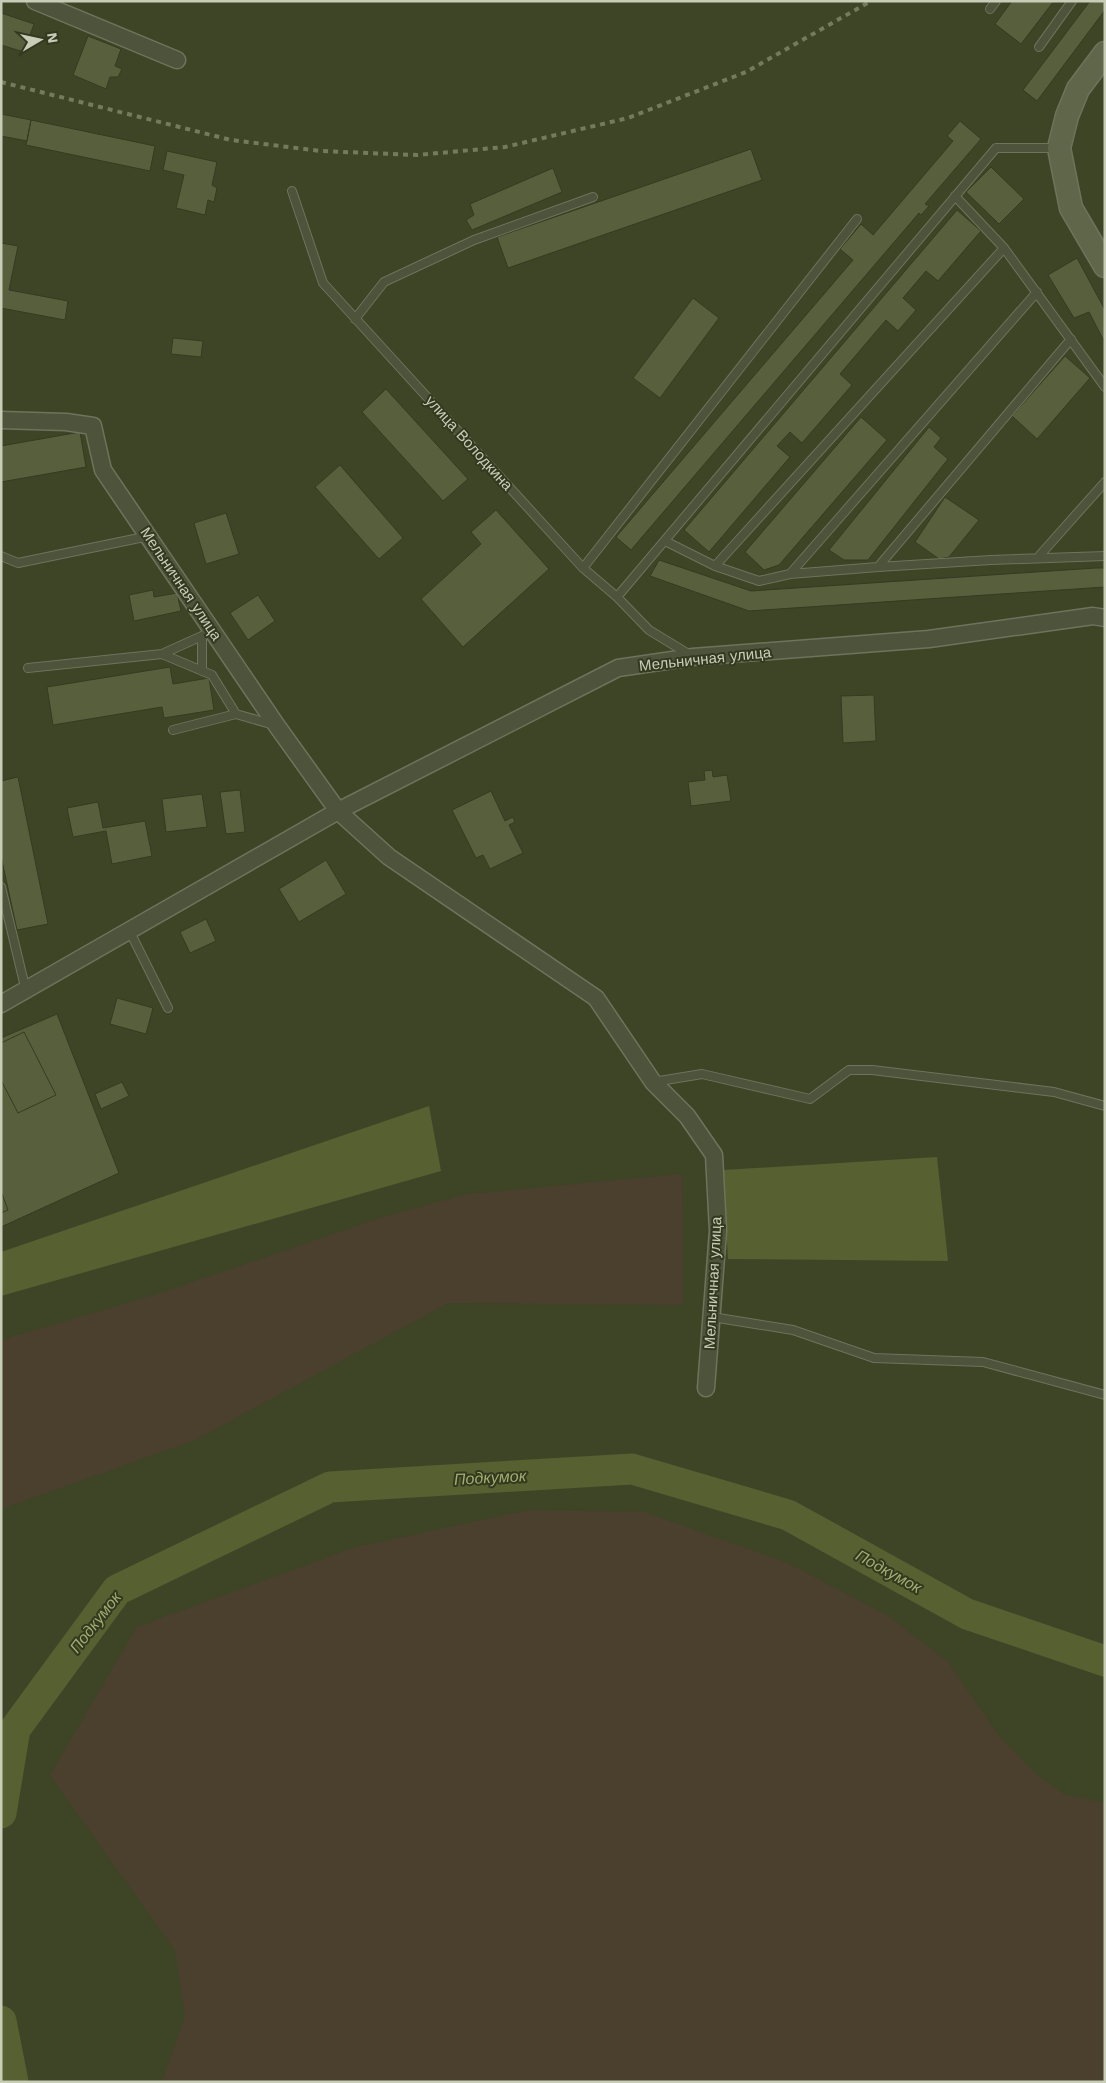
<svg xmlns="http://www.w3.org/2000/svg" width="1106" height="2083" viewBox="0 0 1106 2083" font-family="'Work Sans',sans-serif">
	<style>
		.green { fill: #4a402d }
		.water { fill: #576031 }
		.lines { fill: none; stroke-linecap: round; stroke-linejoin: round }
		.river { stroke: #576031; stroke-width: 31 }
		.building { fill: #585f3d; stroke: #353b21 }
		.lane-casing { stroke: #6e745c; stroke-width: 10 }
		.street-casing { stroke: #6e745c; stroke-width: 19 }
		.secondary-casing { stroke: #6e745c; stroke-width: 25 }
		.lane { stroke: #4e533b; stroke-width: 8 }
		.street { stroke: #4e533b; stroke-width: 16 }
		.secondary { stroke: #5f6649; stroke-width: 22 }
		.rail { stroke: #747a5d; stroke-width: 4; stroke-dasharray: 5 5; stroke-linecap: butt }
		.labels { text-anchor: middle; stroke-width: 4; stroke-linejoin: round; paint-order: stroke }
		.street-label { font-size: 15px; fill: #c8cdb8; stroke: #33391f }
		.water-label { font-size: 16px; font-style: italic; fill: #a1ac71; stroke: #33391f }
	</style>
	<rect width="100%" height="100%" fill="#3e4426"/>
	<path class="green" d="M682,1174L683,1305L448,1303L195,1440L1,1509V1340L158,1294L386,1216L468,1194Z
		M529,1510L644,1512L788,1563L888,1616L948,1662L998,1735L1037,1775L1065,1795L1105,1803V2082H162L185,2016L175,1950L50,1775L137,1627L356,1547Z"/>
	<path class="water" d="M429,1106L441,1171L1,1296V1252Z
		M937,1157L948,1261L728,1259L723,1170Z"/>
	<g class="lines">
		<path class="river" d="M1,1813L15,1729L117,1590L330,1487L632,1469L788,1515L967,1614L1105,1661
			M1,2021L13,2082"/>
	</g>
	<path class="building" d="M1012,1H1054L1021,44L995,24Z
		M1090,1H1105V10L1037,101L1023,90Z
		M1,13L34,24L24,52L1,45Z
		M88,36L121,49L115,66L122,69L118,77H110L106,89L73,75Z
		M1,114L31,120L27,141L1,136Z
		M31,120L155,146L150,171L26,145Z
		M960,121L981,139L925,204L929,206L921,215L919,213L631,550L616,537L853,260L840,249L861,224L873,235L953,141L947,136Z
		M751,149L762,180L508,268L497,237Z
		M167,151L217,162L212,185L217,188L214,202L208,200L205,215L176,208L184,175L163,170Z
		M991,167L1024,199L999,224L966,192Z
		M553,168L562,192L472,230L466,220L474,215L470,204Z
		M957,210L981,231L938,281L926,271L903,298L916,310L898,331L886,320L840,374L852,385L802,443L790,432L777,446L790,457L709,552L684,530Z
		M1,243L18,246L9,290L68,301L65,320L1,308Z
		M1077,258L1105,310V343L1089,312L1074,318L1048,275Z
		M693,298L719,318L660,398L633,378Z
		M173,338L203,341L201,357L171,354Z
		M1065,356L1090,378L1037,439L1012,416Z
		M386,389L468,479L443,501L362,412Z
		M861,417L887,440L779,565L764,570L745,552Z
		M929,427L941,438L934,447L948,459L868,560H844L829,550Z
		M80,432L86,467L1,482V446Z
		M340,465L403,538L379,559L315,487Z
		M945,497L979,520L949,557L939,559L915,542Z
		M496,510L549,569L463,647L421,599L481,544L471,532Z
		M226,513L239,554L206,564L194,523Z
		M659,560L751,591L1096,568H1105V587L749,611L650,576Z
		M153,590L154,597L177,593L181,611L134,621L129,595Z
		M258,595L275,621L248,640L230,613Z
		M170,667L173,684L209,678L214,710L164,718L162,707L53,725L47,687Z
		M874,695L876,741L843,743L841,696Z
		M712,770L713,777L727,775L731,801L691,806L688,782L705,780L704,771Z
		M18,777L48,924L17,930L1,856V781Z
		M240,790L245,832L226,834L220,792Z
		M491,791L505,821L513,817L515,822L509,825L523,853L490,869L483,855L476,858L452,810Z
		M202,794L207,827L166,832L162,799Z
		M98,802L103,828L145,821L152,856L112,864L106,831L73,837L67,808Z
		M326,860L346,894L299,922L279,889Z
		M206,919L216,941L190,953L180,932Z
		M117,998L153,1008L146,1034L110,1024Z
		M57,1014L119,1173L1,1227V1038Z
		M24,1032L56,1095L18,1113L1,1080V1043Z
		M122,1082L129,1096L101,1109L95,1094Z
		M1,1191L8,1210L1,1213Z"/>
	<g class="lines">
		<defs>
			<path id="lane" d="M990,9L996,1
				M1039,47L1072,1
				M292,191L323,283L583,568L617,597L649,630L690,655
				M955,196L1004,248L1105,387
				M355,319L384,282L474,240L593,197
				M665,541L715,566L759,581L790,574L878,567L991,560L1105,556
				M1040,555L1105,482
				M1,556L18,563L149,536
				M715,566L1004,248
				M878,567L1071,339
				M583,568L857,219
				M790,574L1037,292
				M617,597L996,148H1057
				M202,636V671
				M162,654L212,675L236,714L274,725
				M28,668L162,654L213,631
				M173,730L236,714
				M1,887L26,991
				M129,930L168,1008
				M653,1082L702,1074L810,1099L849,1070H872L1054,1092L1105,1106
				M712,1317L793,1330L874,1358L983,1362L1105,1395"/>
			<path id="street" d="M35,1L177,60
				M1,420L66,422L93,426L103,470L277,726L338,811L389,857L596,998L653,1082L687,1116L714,1155L718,1231L706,1388
				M1,1004L338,811L618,668L693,657L929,639L1093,616L1105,618"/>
			<path id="secondary" d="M1105,53L1078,89L1067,116L1059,148L1071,208L1105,266"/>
		</defs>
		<use href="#lane" class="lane-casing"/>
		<use href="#street" class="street-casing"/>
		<use href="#secondary" class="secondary-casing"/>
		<use href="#lane" class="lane"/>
		<use href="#street" class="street"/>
		<use href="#secondary" class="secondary"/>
		<path class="rail" d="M1,82L231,140L321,151L417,155L505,147L628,118L746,72L871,1"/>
	</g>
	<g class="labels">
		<g class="street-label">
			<text transform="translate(469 443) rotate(48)" y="5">улица Володкина</text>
			<text transform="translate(181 584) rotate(56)" y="5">Мельничная улица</text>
			<text transform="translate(705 659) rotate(-6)" y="5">Мельничная улица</text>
			<text transform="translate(713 1283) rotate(-87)" y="5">Мельничная улица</text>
		</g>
		<g class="water-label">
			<text transform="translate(490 1477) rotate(-3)" y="6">Подкумок</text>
			<text transform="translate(889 1571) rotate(29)" y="6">Подкумок</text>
			<text transform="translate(95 1622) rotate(-52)" y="6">Подкумок</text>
		</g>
	</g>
	<rect width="1106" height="2083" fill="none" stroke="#c8cdb8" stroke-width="5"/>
	<g transform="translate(40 40) rotate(81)" stroke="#33391f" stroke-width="4" paint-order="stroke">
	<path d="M0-4L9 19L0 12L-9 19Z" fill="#c8cdb8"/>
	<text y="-8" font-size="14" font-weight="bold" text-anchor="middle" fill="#c8cdb8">N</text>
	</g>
</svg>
